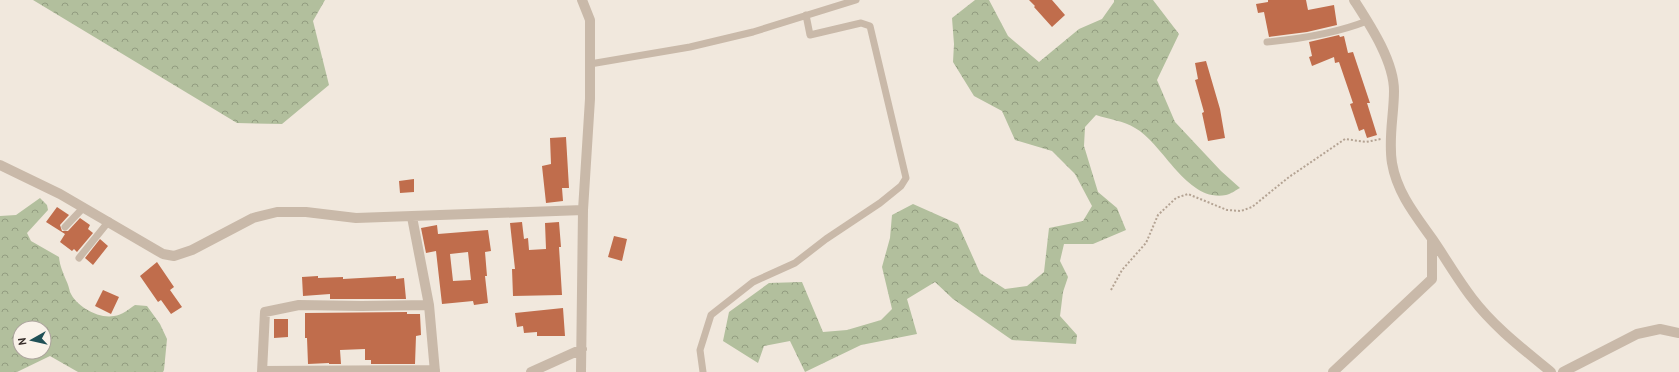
<svg xmlns="http://www.w3.org/2000/svg" width="1679" height="372" viewBox="0 0 1679 372" font-family="'PT Sans',sans-serif">
	<style>
		.forest { fill: url(#forest-crowns); fill-rule: evenodd }
		.building { fill: #c06d4c; fill-rule: evenodd }
		.lines { fill: none; stroke-linecap: round; stroke-linejoin: round }
		.path { stroke: #b4a393; stroke-width: 2; stroke-dasharray: 2 2; stroke-linecap: butt }
		.lane { stroke: #c9b9a9; stroke-width: 7 }
		.street { stroke: #c9b9a9; stroke-width: 10 }
	</style>
	<defs>
		<pattern id="forest-crowns" width="20" height="18" patternUnits="userSpaceOnUse"><rect width="20" height="18" fill="#b2bf9d"/><path d="M2 6a3 3 0 1 1 6 0M12 15a3 3 0 1 1 6 0" fill="none" stroke="#929c80"/></pattern>
	</defs>
	<rect width="100%" height="100%" fill="#f1e8dd"/>
	<path class="forest" d="M33,0H325L313,21L329,85L282,124L237,123Z
		M975,0H989L1008,36L1039,62L1079,29L1102,19L1114,2V0H1153L1179,34L1157,80L1175,122L1221,171L1240,188C1236,190 1231,194 1226,195C1187,203 1163,143 1135,128C1124,121 1108,119 1096,115L1085,127L1084,146L1098,192L1117,208L1126,230L1093,244H1064L1060,261L1068,277L1063,292L1060,316L1077,335L1076,344L1012,340L953,299L935,282L907,299L917,334L861,345L805,372L790,341L764,346L758,363L723,341L729,312L769,283L802,282L823,332L847,330L881,320L892,309L882,267L890,238L892,215L913,204L958,224L980,273L1005,289L1027,286L1044,272L1049,228L1083,221L1092,206L1075,174L1052,151L1015,140L1002,111L974,96L953,62L954,44L952,18Z
		M40,198L47,205L48,210L27,233L31,241L59,257C60,267 63,272 66,280C68,284 69,288 70,292C76,306 98,319 114,316C122,315 129,309 135,305L147,306L160,324L167,339L164,370L163,372H78L50,356L17,372H0V216L16,215ZM20,328H44V352H20Z"/>
	<path class="building" d="M1029,0H1052L1065,15L1052,27L1034,7L1035,6Z
		M1268,0H1306L1308,10L1334,5L1337,25L1307,32L1269,37L1264,12L1258,13L1256,4L1268,2Z
		M1339,35L1340,37L1344,36L1348,53L1353,52L1370,103H1367L1377,135L1367,138L1364,129L1359,131L1350,104L1353,103L1339,62L1335,63L1334,57L1312,66L1309,57L1312,56L1309,42Z
		M1206,61L1220,109L1225,138L1208,141L1202,113L1204,112L1195,80L1198,79L1195,63Z
		M566,137L569,188H562L563,201L546,203L542,166L551,164L550,138Z
		M414,179V192L400,193L399,181Z
		M57,207L69,215L60,225L62,231H68L80,218L90,225L88,229L93,233L77,252L74,249L72,251L60,242L65,234L46,222Z
		M522,222L524,239L528,238L529,250L546,249L545,223L559,222L561,247H559L562,295L513,296L512,269H515L510,223Z
		M437,225L438,234L488,230L491,251L485,252L487,276H485L488,303L474,305L473,301L442,304L436,251L426,253L421,228ZM468,252L471,280L453,281L450,254Z
		M614,236L627,239L622,261L608,257Z
		M100,239L108,246L93,265L85,258Z
		M157,262L174,287L170,290L182,307L171,314L161,300L158,302L140,276Z
		M318,276V278L343,277V279L396,276V279L404,278L406,299H330V294L303,296L302,277Z
		M103,290L119,297L111,314L95,306Z
		M563,308L565,336H537V332L524,333L523,326L517,327L515,313Z
		M407,312V314H420L421,335L416,336L415,364H371V360H365V349L340,350L341,364H329V363L308,364L307,338H305V313Z
		M274,319H288V337L274,338Z"/>
	<g class="lines">
		<path class="path" d="M1111,290L1122,270L1146,243L1158,215L1176,198L1188,194L1227,210L1241,211L1252,207L1289,177L1345,139L1366,142L1381,139"/>
		<path class="lane" d="M1267,42C1299,39 1337,33 1367,21
			M590,64L690,47L753,32L856,0
			M65,227L83,208
			M79,258L109,221
			M703,372L700,350L711,315L753,282L795,263L826,239L880,203L901,186L906,178L870,26L861,23L810,35L806,15"/>
		<path class="street" d="M1354,0C1370,25 1394,61 1394,91C1394,115 1388,138 1392,163C1397,193 1416,216 1433,240C1446,259 1458,280 1472,298C1494,327 1523,349 1551,372
			M0,165L60,194L163,254L174,256L192,250L253,218L277,212H306L356,218L583,210
			M412,217L429,305L435,372
			M262,371L435,370
			M262,372L265,312L299,305L362,306L429,305
			M531,372L582,349
			M581,372L583,210L590,99V20L582,0
			M1333,372L1432,279V239
			M1563,372L1637,334L1660,329L1679,333"/>
	</g>
	<g transform="translate(32 340) rotate(262)"><circle r="19" fill="#f9f2e9" stroke="#aba39c"/>
	<path d="M0-3L7 15L0 10L-7 15Z" fill="#205056"/>
	<text y="-6" font-size="11" font-weight="bold" text-anchor="middle" fill="#362d29">N</text>
	</g>
</svg>
